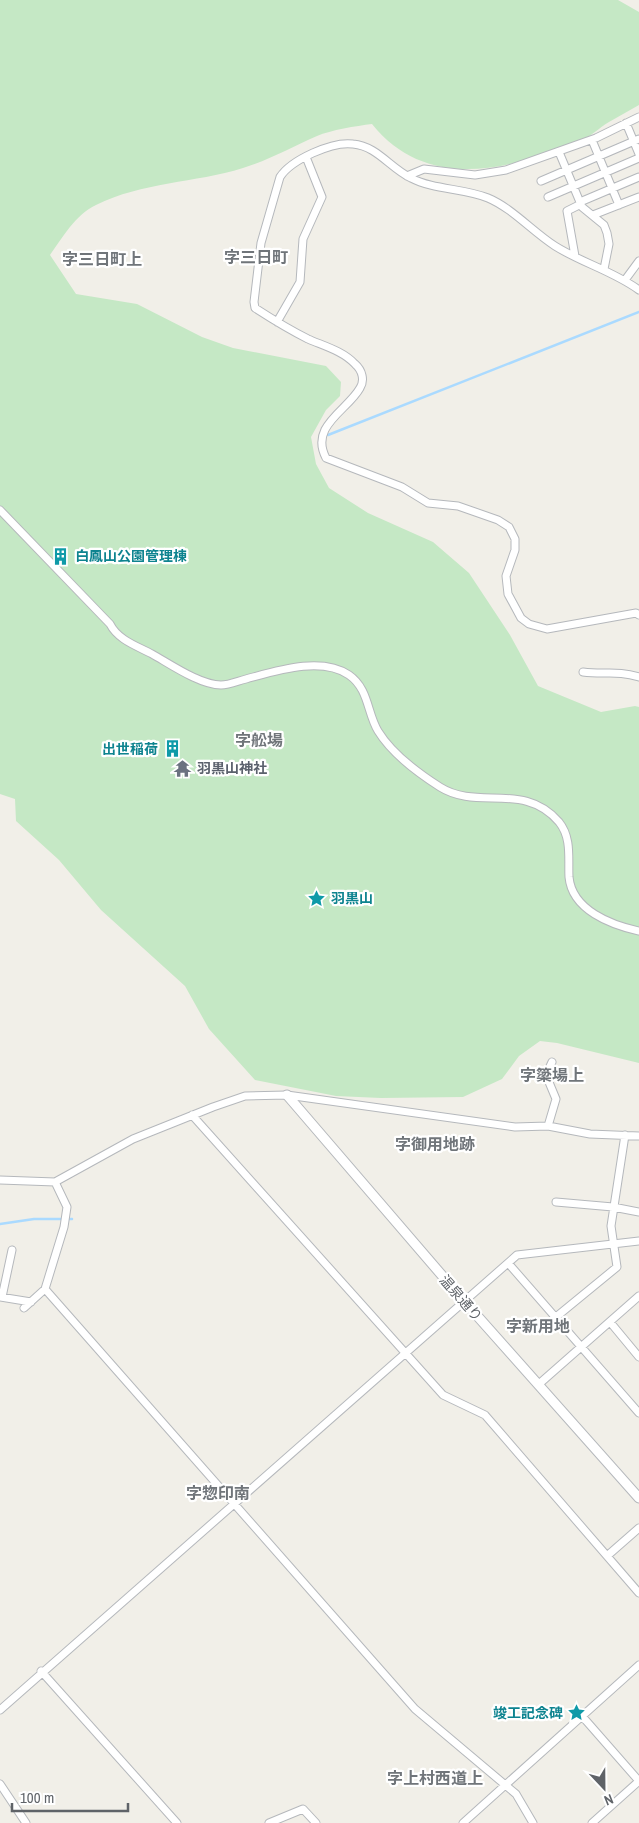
<svg xmlns="http://www.w3.org/2000/svg" width="639" height="1823" viewBox="0 0 639 1823" font-family="'Archivo Narrow','Noto Sans JP',sans-serif">
	<style>
		.green { fill: #c5e8c5 }
		.lines { fill: none; stroke-linecap: round; stroke-linejoin: round }
		.stream { stroke: #aadaff; stroke-width: 2.5 }
		.minor-casing { stroke: #b5b8bc; stroke-width: 9 }
		.tertiary-casing { stroke: #b5b8bc; stroke-width: 11 }
		.minor { stroke: #fff; stroke-width: 7 }
		.tertiary { stroke: #fff; stroke-width: 9 }
		.labels { text-anchor: middle; stroke-width: 4.5; stroke-linejoin: round; paint-order: stroke }
		.culture-label { font-size: 14px; font-weight: bold; fill: #0d838f; stroke: #fff; text-anchor: start }
		.worship-label { font-size: 14px; font-weight: bold; fill: #5b616d; stroke: #fff; text-anchor: start }
		.street-label { font-size: 14px; fill: #5f6368; stroke: #fff }
		.quarter-label { font-size: 16px; font-weight: bold; fill: #70757a; stroke: #fff }
	</style>
	<rect width="100%" height="100%" fill="#f1efe8"/>
	<path class="green" d="M0,0H618L639,12V105C629,111 619,116 609,122C599,128 591,136 580,142C570,148 556,150 544,154C482,176 417,180 372,124C356,126 331,130 317,136C292,147 269,160 243,168C195,183 142,182 96,205C75,215 63,237 50,255L76,294L137,304L202,337L233,348L326,366L341,382L340,396L326,410L311,437L316,464L329,488L368,513L433,542L469,573L510,635L538,686L601,712L635,706L639,707V1063L557,1043L540,1041L519,1056L502,1079L463,1097L381,1098L336,1096L255,1080L209,1029L185,986L101,910L59,860L16,821L15,799L0,794Z"/>
	<g class="lines">
		<path class="stream" d="M328,435L639,312
			M0,1224L34,1219H72"/>
		<defs>
			<path id="minor" d="M626,123L639,154
				M592,140L619,205
				M559,152L582,207L604,225L607,233L609,244L604,269
				M407,176L424,169L475,175L506,170L596,138L639,117
				M541,181L639,139
				M548,197L639,158
				M580,202L639,177
				M593,215L639,197
				M575,256L567,211L581,204
				M625,280L639,261
				M639,290C613,271 582,263 555,246C533,232 512,208 488,198C463,188 434,190 411,178C390,168 377,146 353,144C332,141 291,160 280,177L261,243L254,302L255,308C272,319 290,330 308,339C324,346 343,351 355,364C362,370 365,380 360,388C348,410 309,426 326,458L402,487L428,503L458,506L498,520L509,527L515,539V550L506,576L508,594L521,618L529,624L547,629L636,613L639,615
				M277,322L300,282L303,239L322,197L306,157
				M0,510L110,624C118,640 137,646 152,654C170,664 200,685 221,685C229,685 238,681 246,679C276,671 321,656 349,675C369,689 367,713 378,731C392,754 418,773 440,787C478,811 524,781 559,822C572,838 568,859 569,877C572,910 611,925 639,931
				M583,672C605,675 617,670 639,677
				M192,1115L443,1395L485,1415L639,1593
				M548,1126L556,1099L546,1075L552,1062
				M0,1180L55,1182L133,1139L213,1107L245,1096L287,1095L515,1127L548,1126L590,1134L639,1136
				M55,1182L67,1207L64,1227L45,1289L415,1709L516,1794L533,1823
				M556,1202L613,1207L639,1212
				M508,1263L639,1413
				M0,1297L31,1302
				M2,1297L12,1250
				M24,1308L45,1289
				M556,1317L617,1267L611,1226L625,1135
				M610,1322L639,1357
				M539,1384L639,1296
				M607,1556L639,1528
				M41,1671L177,1823
				M0,1710L517,1255L639,1241
				M582,1716L639,1781
				M0,1784L26,1823
				M269,1823L303,1809L316,1823
				M463,1823L639,1665
				M592,1823L639,1781"/>
			<path id="tertiary" d="M287,1095L464,1301L639,1498"/>
		</defs>
		<use href="#minor" class="minor-casing"/>
		<use href="#tertiary" class="tertiary-casing"/>
		<use href="#minor" class="minor"/>
		<use href="#tertiary" class="tertiary"/>
	</g>
	<defs>
		<symbol id="building-bare" viewBox="-9 -9 18 18"><path d="M-4-6H4V6H1V3H-1V6H-4ZM-2.5-4.3h1.7v1.8h-1.7ZM.8-4.3h1.7v1.8H.8ZM-2.5-1h1.7V.8h-1.7ZM.8-1h1.7V.8H.8Z" fill="#0f9aa8" stroke="#fff" stroke-width="2.5" paint-order="stroke"/></symbol>
		<symbol id="temple-bare" viewBox="-9 -9 18 18"><path d="M0-6L5-2H3V0L6.5 2.5H4V6H1.5V3h-3V6H-4V2.5H-6.5L-3 0V-2H-5Z" fill="#6b7280" stroke="#fff" stroke-width="2.5" paint-order="stroke"/></symbol>
		<symbol id="sight-bare" viewBox="-9 -9 18 18"><path d="M0-6L1.8-2.2L6-1.7L2.9 1.2L3.7 5.4L0 3.3L-3.7 5.4L-2.9 1.2L-6-1.7L-1.8-2.2Z" fill="#0f9aa8" stroke="#fff" stroke-width="2.5" paint-order="stroke"/></symbol>
	</defs>
	<g fill-rule="evenodd">
		<use href="#building-bare" x="48" y="544" width="25" height="25"/>
		<use href="#building-bare" x="160" y="736" width="25" height="25"/>
		<use href="#temple-bare" x="170" y="756" width="25" height="25"/>
		<use href="#sight-bare" x="304" y="886" width="25" height="25"/>
		<use href="#sight-bare" x="564" y="1700" width="25" height="25"/>
	</g>
	<g class="labels">
		<g class="culture-label">
			<text x="75" y="561">白鳳山公園管理棟</text>
			<text x="158" y="754" text-anchor="end">出世稲荷</text>
			<text x="331" y="903">羽黒山</text>
			<text x="563" y="1718" text-anchor="end">竣工記念碑</text>
		</g>
		<g class="worship-label">
			<text x="197" y="773">羽黒山神社</text>
		</g>
		<g class="street-label">
			<text transform="translate(461 1298) rotate(49)" y="5">温泉通り</text>
		</g>
		<g class="quarter-label">
			<text x="256" y="263">字三日町</text>
			<text x="102" y="265">字三日町上</text>
			<text x="259" y="746">字舩場</text>
			<text x="552" y="1081">字簗場上</text>
			<text x="435" y="1150">字御用地跡</text>
			<text x="538" y="1332">字新用地</text>
			<text x="218" y="1499">字惣印南</text>
			<text x="435" y="1784">字上村西道上</text>
		</g>
	</g>
	<g transform="translate(604 1788) rotate(158)" stroke="#ffffff" stroke-width="4" paint-order="stroke">
	<path d="M0-4L9 19L0 12L-9 19Z" fill="#5f6368"/>
	<text y="-8" font-size="14" font-weight="bold" text-anchor="middle" fill="#5f6368">N</text>
	</g>
	<path d="M12 1803v8h116v-8" fill="none" stroke="#5f6368" stroke-width="2.5"/>
	<text x="20" y="1803" font-size="15" fill="#5f6368" stroke="#ffffff" stroke-width="4" paint-order="stroke">100 m</text>
</svg>
